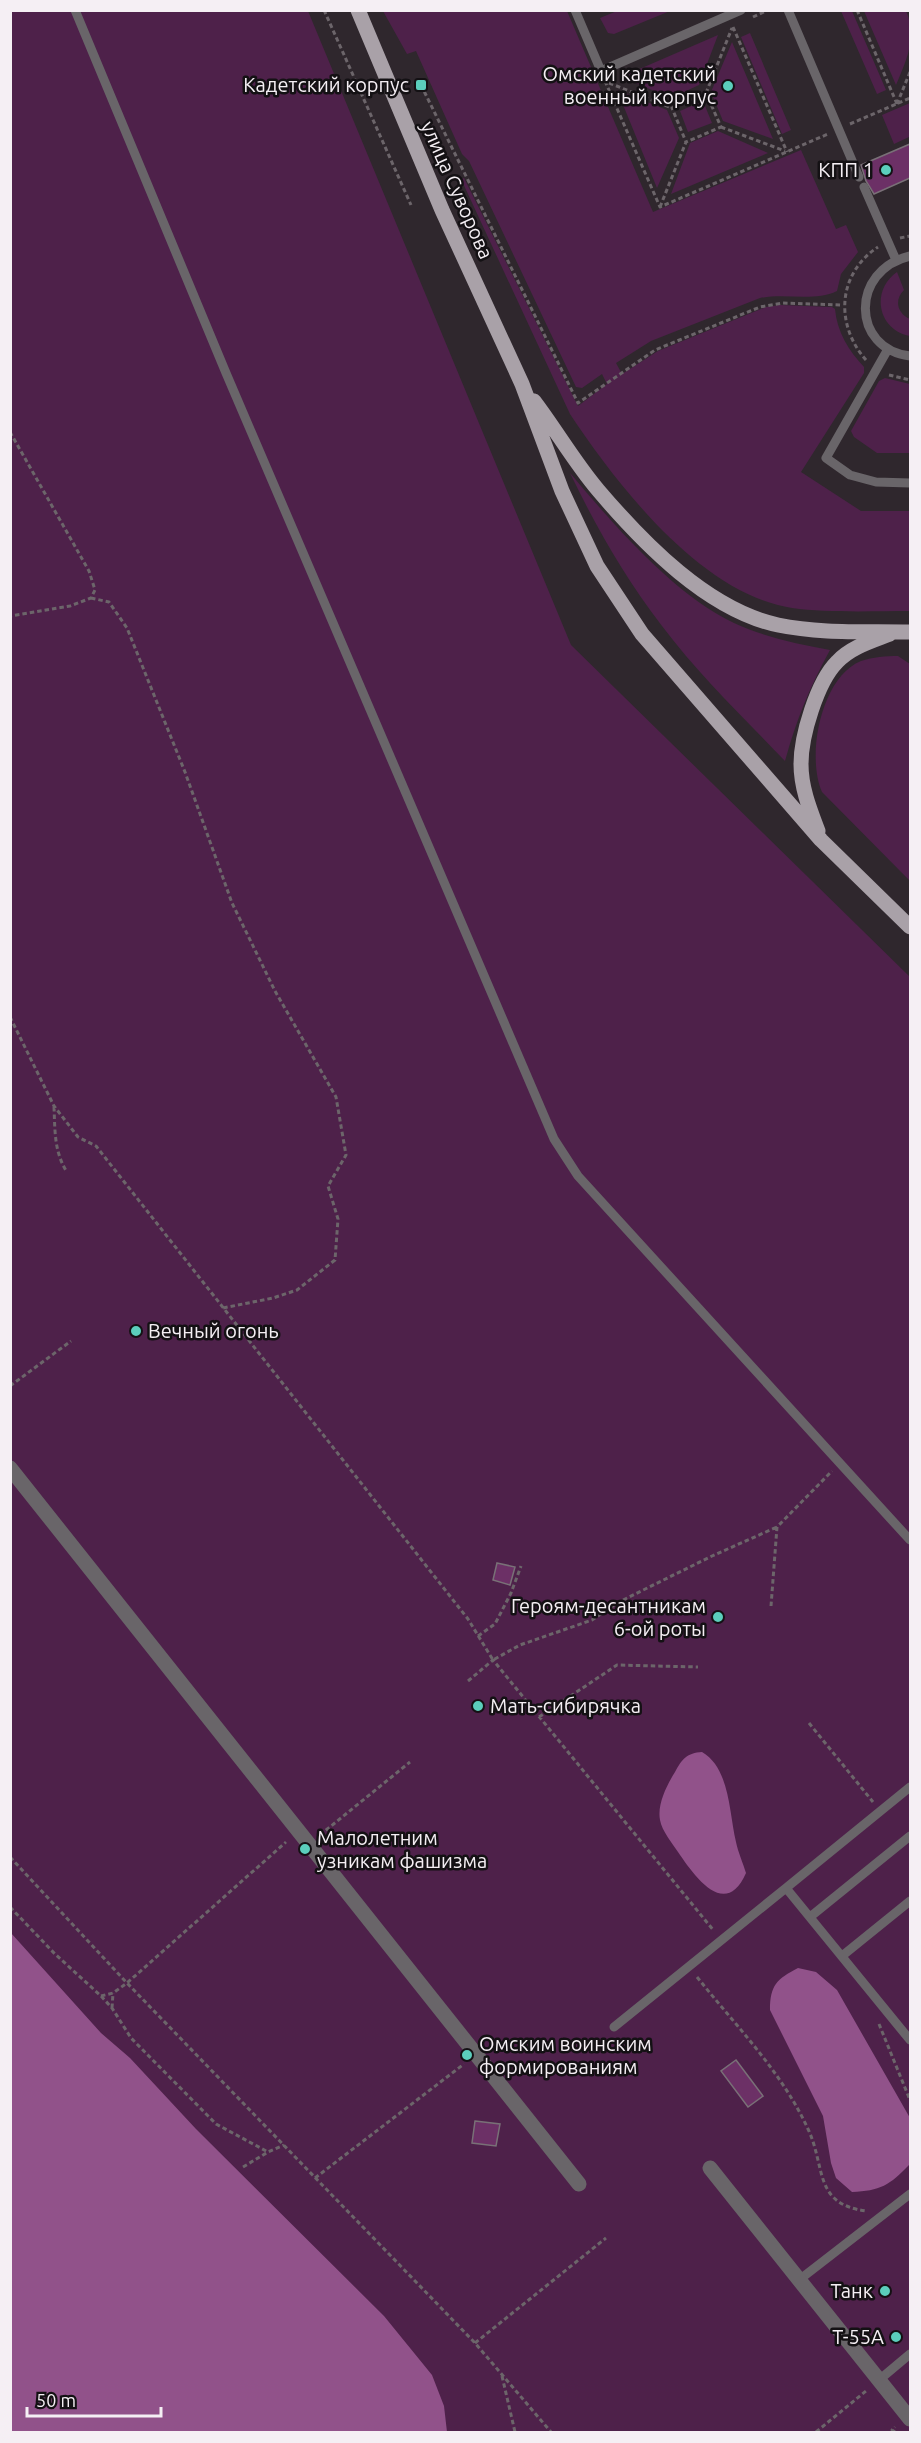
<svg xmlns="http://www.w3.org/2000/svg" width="921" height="2443" viewBox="0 0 921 2443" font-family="Ubuntu,sans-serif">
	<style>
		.green { fill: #4e214a }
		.water { fill: #91528a }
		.building { fill: #6c3066; stroke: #797077; stroke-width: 1.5 }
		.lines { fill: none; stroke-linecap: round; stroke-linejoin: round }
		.path { stroke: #6c656a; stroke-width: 3; stroke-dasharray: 4.5 3; stroke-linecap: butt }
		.service { stroke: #696569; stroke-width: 9 }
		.pedestrian { stroke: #696569; stroke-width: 15 }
		.primary { stroke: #a9a1a8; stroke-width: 15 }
		.poi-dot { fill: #5bcebc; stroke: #141114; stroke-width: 2 }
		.labels { text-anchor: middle; stroke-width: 5; stroke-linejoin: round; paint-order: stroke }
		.poi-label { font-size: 20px; fill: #f5eff4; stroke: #141114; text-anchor: end }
		.street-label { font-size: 20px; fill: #f5eff4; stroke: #141114 }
	</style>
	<rect width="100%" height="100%" fill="#2f272d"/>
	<path class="green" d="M11,11H308L571,645L910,977V2432H11Z
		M383,11H567L653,212L801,150L836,229L846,225L858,252L841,274L837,291C814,302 786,293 760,298L651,341L616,363L622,374L658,351L766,307L780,305L832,307L835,309C837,332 849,351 864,367V373L801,472L861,511H910V611C874,611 827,613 792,608C701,594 618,486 570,414L461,179L464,178L578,406L607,384L602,374L582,388L576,387L469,161L462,154L416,51L407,54Z
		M617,11V10L670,11L614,34L608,33L600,18Z
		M841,11H852L886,90L877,94Z
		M864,11H906C918,37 906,61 896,85Z
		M750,33L791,130L782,134L741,37Z
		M718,35L699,85L671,98L621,77Z
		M732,42L773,139L723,121L711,92Z
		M617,90L667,110L679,138L657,188Z
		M703,101L712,123L688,132L680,111Z
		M910,103V139L909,137L894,144L882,115Z
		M718,131L768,153L671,194L690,143Z
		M897,272L904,290C894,300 897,313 910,319V336C878,330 870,291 897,272Z
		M885,378L910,384V453H877L854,437L851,431L879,381Z
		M570,473C612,523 674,595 734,623C764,637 798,644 830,650C810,686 796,721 785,761C743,717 698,674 662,626C625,578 596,527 570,473Z
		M898,656L910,664V881L822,792C806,756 821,677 861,661C873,657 886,656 898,656Z"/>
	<path class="water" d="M702,1752C730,1768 729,1813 736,1842C738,1852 743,1863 746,1873C725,1921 693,1874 678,1852C672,1843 662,1831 660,1820C657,1804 667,1785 675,1772C682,1759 687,1753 702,1752Z
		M11,1933L101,2033L130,2058L196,2129L384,2316L432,2375L444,2406L447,2432H11Z
		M798,1968L816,1972L837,1990L910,2118L909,2165C890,2185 880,2191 852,2192L836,2178L831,2163L823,2116L770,2010C770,1985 777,1979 798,1968Z"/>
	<path class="building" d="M910,144V178L874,194L866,181L861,165Z
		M497,1563L515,1567L510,1585L493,1580Z
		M736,2060L763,2096L748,2107L721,2071Z
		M475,2121L500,2124L496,2146L472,2143Z"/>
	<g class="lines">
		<path class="path" d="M324,10L411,205
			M857,10L897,104
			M753,17L768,10
			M733,27L787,152
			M605,81L660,207L828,134
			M609,83L672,108
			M421,85L578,403L655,350L760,307L783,303L843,305
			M706,93L732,28
			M897,104L910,72
			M850,124L910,98
			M721,127L785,151
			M660,207L686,142L721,127L706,93L672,108L686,142
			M900,238L910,236
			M866,360C835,325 837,274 878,247
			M889,375L910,380
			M10,432L89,571L95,590L91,598L70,606L10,616
			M91,598L109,602L127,628L185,772L232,903L275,991L336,1097L346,1155L328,1186L338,1219L335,1260L297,1290L273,1298L223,1308
			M10,1017L54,1106L78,1137L96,1146L468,1619L493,1660L520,1645L592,1620L619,1602L712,1556L777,1527
			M54,1107C55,1130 54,1152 67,1172
			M10,1386L71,1341
			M771,1606L777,1527L832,1471
			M478,1636L495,1624L511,1593L521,1566
			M468,1681L493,1660L714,1931
			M539,1717L617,1665L698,1667
			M809,1723L873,1802
			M320,1835L410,1762
			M10,1857L127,1983L475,2343L551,2432
			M10,1907L55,1954L101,1996L112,2008L131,2038L216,2124L268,2152
			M697,1977C736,2026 782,2072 808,2129C826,2167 813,2204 866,2211
			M101,1996L113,1993L127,1983L286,1842
			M112,2008L113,1993
			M879,2024L910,2100
			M243,2167L268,2152L284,2145
			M315,2178L464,2064
			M475,2343L606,2238
			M502,2376L515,2432
			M816,2432L866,2391
			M895,2432L892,2430L895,2427"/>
		<path class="service" d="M75,10L226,373L554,1139L578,1176L910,1540
			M575,10L601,71L741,10
			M788,10L859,177
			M864,187L896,260
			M910,256C850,270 851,349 910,356
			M888,349L826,458L850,475L876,482L910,483
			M786,1888L910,1787
			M810,1917L910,1836
			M842,1956L910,1901
			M614,2027L786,1888L910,2040
			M799,2280L910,2194
			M879,2380L910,2354"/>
		<path class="pedestrian" d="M10,1468L579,2184
			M710,2168L910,2419"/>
		<path class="primary" d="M358,10L442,210L522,384L562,491L597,566L642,634L821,840L910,927
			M534,401C556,430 575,463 598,490C644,544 708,610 778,625C821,634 867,631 910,632
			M818,831C810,810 801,788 801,764C801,736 817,682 837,662C851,647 872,641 890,634"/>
	</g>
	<g class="poi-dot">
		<rect x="415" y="79" width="12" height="12" rx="3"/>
		<circle cx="728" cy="86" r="6"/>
		<circle cx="886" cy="170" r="6"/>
		<circle cx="136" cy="1331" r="6"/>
		<circle cx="718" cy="1617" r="6"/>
		<circle cx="478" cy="1706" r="6"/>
		<circle cx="305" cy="1849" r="6"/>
		<circle cx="467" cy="2055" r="6"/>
		<circle cx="885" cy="2291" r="6"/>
		<circle cx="896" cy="2337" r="6"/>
	</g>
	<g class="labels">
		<g class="poi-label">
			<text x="716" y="81">Омский кадетский<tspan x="716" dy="23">военный корпус</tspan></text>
			<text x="409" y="92">Кадетский корпус</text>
			<text x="874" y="177">КПП 1</text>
			<text x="148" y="1338" text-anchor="start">Вечный огонь</text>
			<text x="706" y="1613">Героям-десантникам<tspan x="706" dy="23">6-ой роты</tspan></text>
			<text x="490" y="1713" text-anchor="start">Мать-сибирячка</text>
			<text x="317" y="1845" text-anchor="start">Малолетним<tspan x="317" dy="23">узникам фашизма</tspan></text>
			<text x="479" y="2051" text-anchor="start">Омским воинским<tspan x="479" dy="23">формированиям</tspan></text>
			<text x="873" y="2298">Танк</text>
			<text x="884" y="2344">Т-55А</text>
		</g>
		<g class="street-label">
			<text transform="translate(457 190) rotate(66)" y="7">улица Суворова</text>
		</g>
	</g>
	<rect width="921" height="2443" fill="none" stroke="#f5eff4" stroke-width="24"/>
	<path d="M27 2407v9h134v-9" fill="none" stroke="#f5eff4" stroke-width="3"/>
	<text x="36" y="2407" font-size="18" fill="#f5eff4" stroke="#141114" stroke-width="4.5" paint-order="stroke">50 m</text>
</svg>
